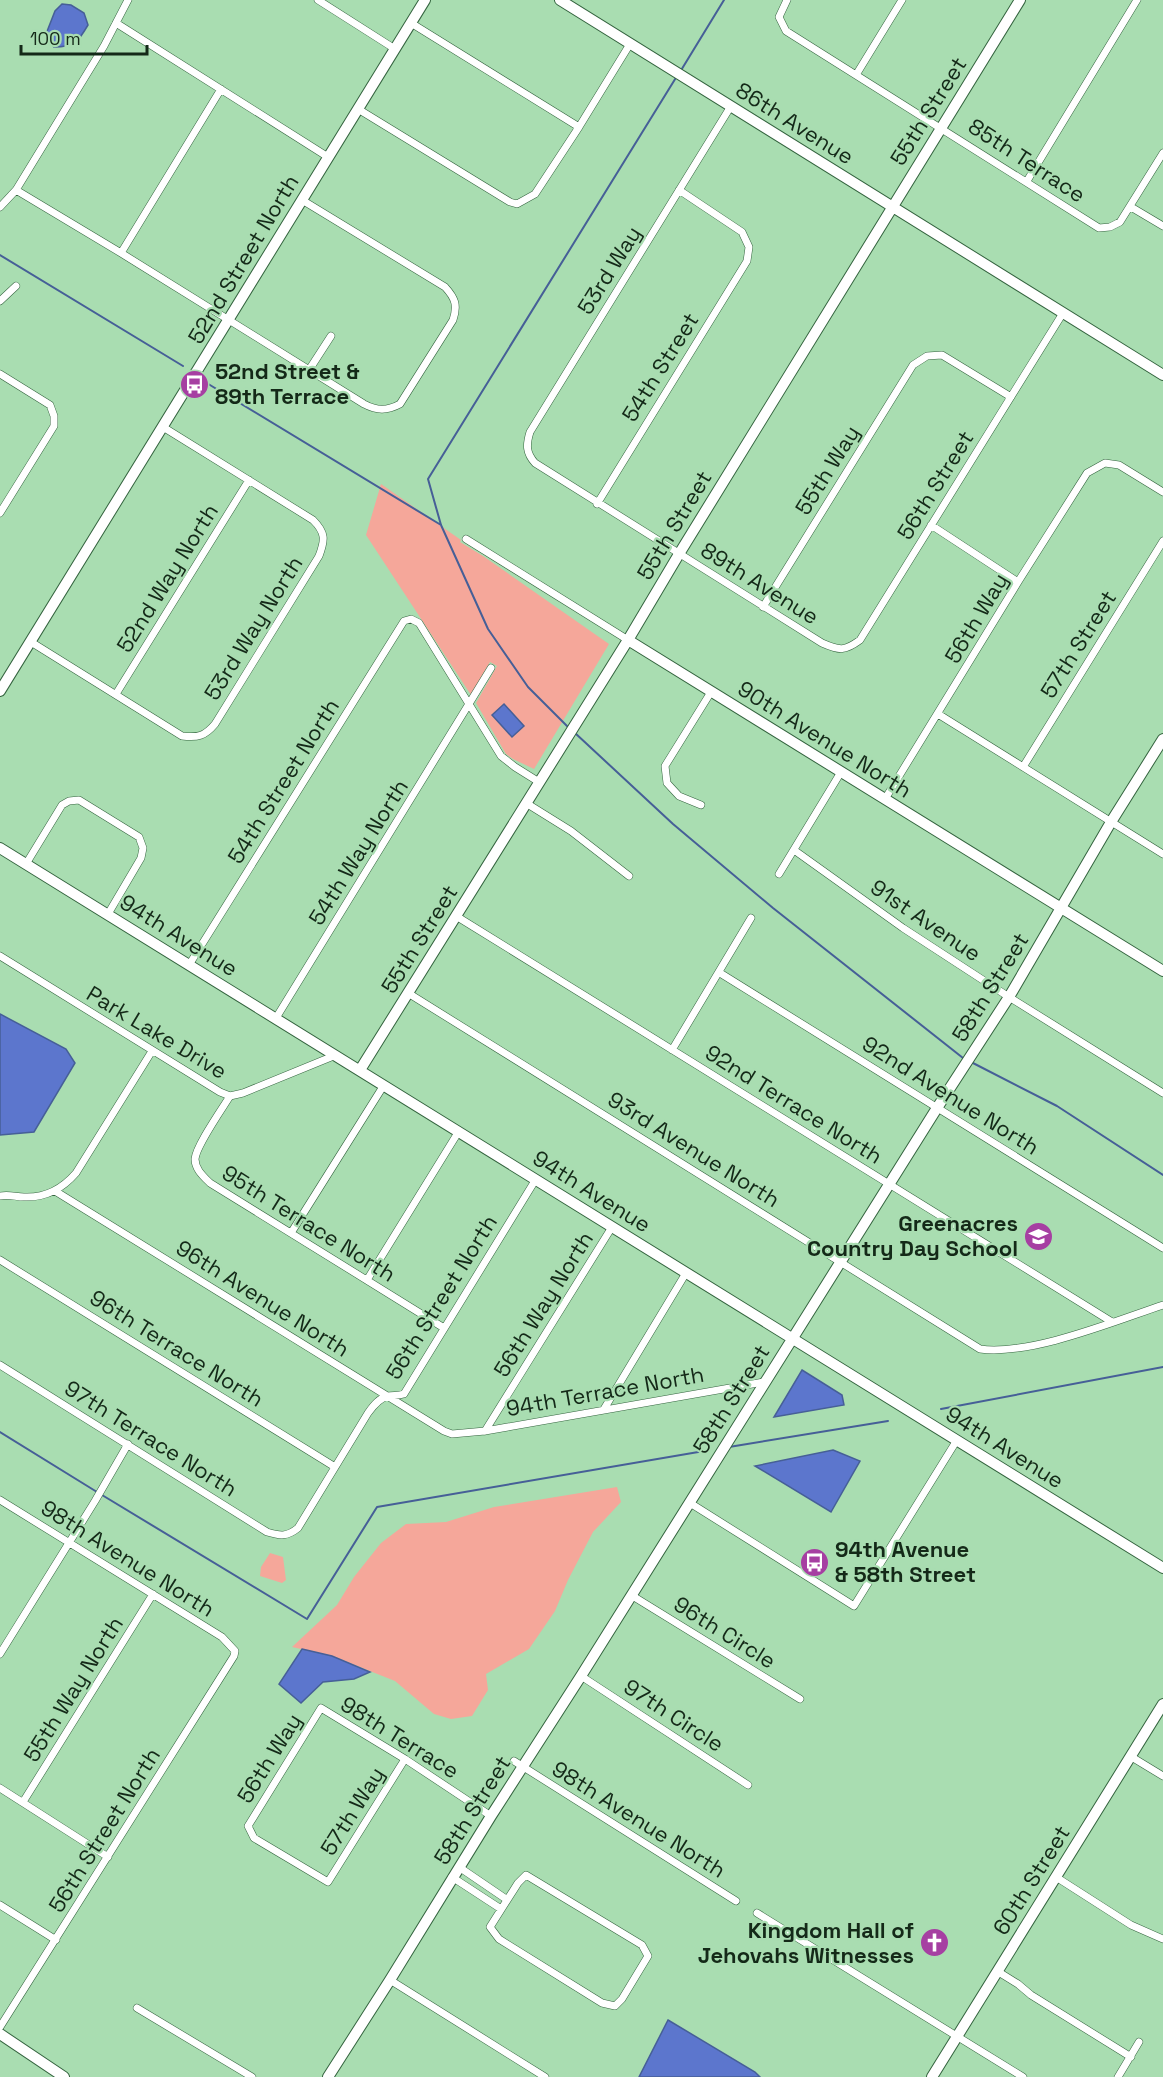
<svg xmlns="http://www.w3.org/2000/svg" width="1163" height="2077" viewBox="0 0 1163 2077" font-family="'Space Grotesk',sans-serif">
	<style>
		.green { fill: #f5a79a }
		.water { fill: #5c76cd; stroke: #465f97; stroke-width: 1.5 }
		.lines { fill: none; stroke-linecap: round; stroke-linejoin: round }
		.stream { stroke: #465f97; stroke-width: 2 }
		.street-casing { stroke: #34643f; stroke-width: 8 }
		.secondary-casing { stroke: #34643f; stroke-width: 12 }
		.street { stroke: #fff; stroke-width: 7 }
		.secondary { stroke: #fff; stroke-width: 10 }
		.labels { text-anchor: middle; stroke-width: 4.5; stroke-linejoin: round; paint-order: stroke }
		.street-label { font-size: 22px; fill: #142918; stroke: #a9ddb1 }
		.poi-label { font-size: 22px; font-weight: bold; fill: #142918; stroke: #a9ddb1; text-anchor: start }
	</style>
	<rect width="100%" height="100%" fill="#a9ddb1"/>
	<path class="green" d="M381,484L461,540L460,542L483,556L609,644L534,769L513,759L506,754L476,703L497,666L490,662L471,695L366,535Z
		M617,1487L621,1502L593,1532L568,1580L555,1611L529,1649L486,1674L488,1690L472,1716L451,1719L434,1714L395,1681L332,1656L292,1647L337,1605L354,1577L381,1543L406,1524L446,1522L494,1507Z
		M270,1553L283,1557L286,1580L282,1583L260,1576L261,1567Z"/>
	<path class="water" d="M62,4L71,5L84,13L88,25C78,42 75,47 54,47L49,42L46,34L55,11Z
		M504,704L524,726L512,737L492,715Z
		M0,1014L66,1049L75,1063L34,1132L0,1135Z
		M802,1370L842,1395L844,1405L774,1417Z
		M833,1450L860,1461L831,1512L755,1466Z
		M302,1649L332,1656L370,1672L354,1679L323,1682L301,1703L279,1684Z
		M668,2020L755,2072L760,2077H639Z"/>
	<g class="lines">
		<path class="stream" d="M680,72L724,0
			M0,255L183,366
			M205,382L441,525
			M568,727L528,687L488,629L441,525L428,479L677,76
			M575,733L673,824L773,908L963,1058
			M971,1062L1057,1106L1163,1175
			M941,1409L1163,1367
			M0,1432L97,1492
			M729,1447L888,1421
			M102,1495L307,1619L377,1507L710,1450"/>
		<defs>
			<path id="street" d="M318,0L395,49
				M787,0L779,17L786,31L1099,228L1110,227L1120,222L1163,153
				M116,23L328,157
				M411,23L579,127
				M856,75L902,0
				M731,106L530,432C526,445 526,453 535,463L822,643C840,651 845,651 860,640L1063,313
				M358,109L510,202L517,204L535,194L579,127L630,44
				M1027,181L1137,0
				M16,190L121,253L364,404C377,411 387,411 400,404L453,320C458,305 455,298 445,287L302,200
				M0,207L16,190L104,46L128,0
				M1131,207L1163,226
				M121,253L221,89
				M0,301L16,286
				M309,370L331,336
				M0,374L50,405L54,416V426L0,513
				M597,504L747,261L749,247L742,232L679,190
				M931,525L1018,582
				M466,539L628,640
				M763,607L913,365L927,356L942,355L1011,397
				M31,642L182,736C198,738 205,736 215,724L319,556C325,540 326,533 313,520L163,427
				M116,694L249,480
				M938,714L1163,854
				M1023,767L1163,541
				M885,799L1018,582L1087,473L1105,463L1119,465L1163,492
				M526,803L571,831L629,876
				M701,805L679,796L667,783L665,766L711,692
				M794,850L903,928L1009,997L1163,1093
				M26,864L62,805L69,801L79,800L139,837L143,848L141,858L108,914
				M779,874L841,772
				M456,916L1112,1322
				M0,956L220,1092L230,1096L243,1093L336,1055
				M189,965L404,621L411,619L419,623L501,756L515,767L539,782
				M720,973L1163,1248
				M408,993L980,1349C1030,1356 1115,1321 1163,1305
				M276,1018L491,668
				M672,1050L751,918
				M230,1096C222,1109 196,1146 195,1159C195,1169 203,1176 210,1183L444,1328
				M55,1191L444,1431L452,1434L485,1431L764,1382
				M0,1196C9,1194 16,1197 24,1197C45,1198 63,1188 76,1173L152,1051
				M291,1233L384,1085
				M0,1260L335,1467
				M367,1280L459,1131
				M0,1365L267,1532C280,1536 287,1537 298,1528L368,1413C373,1406 379,1398 388,1396C394,1395 398,1396 404,1394L536,1179
				M604,1409L686,1273
				M485,1431L612,1227
				M0,1500L222,1637L235,1651L234,1656L0,2027
				M690,1503L854,1606L957,1440
				M631,1595L800,1699
				M0,1654L95,1501L128,1444
				M581,1676L748,1785
				M1130,1756L1163,1776
				M405,1759L328,1882L254,1838L248,1826L321,1708L405,1759L491,1816
				M514,1761L736,1901
				M0,1788L108,1857
				M23,1802L153,1594
				M459,1867L506,1899
				M526,1875L642,1945L648,1956L622,1999L615,2006L602,2003L499,1939L490,1927L518,1883Z
				M452,1877L501,1909
				M1056,1877L1131,1925L1163,1939
				M0,1905L56,1940
				M757,1913L1023,2077
				M997,1971L1018,1984L1031,1995L1131,2057
				M390,1980L545,2077
				M137,2008L252,2077
				M1118,2077L1139,2042"/>
			<path id="secondary" d="M560,0L1163,375
				M628,640L1163,971
				M0,691L425,0
				M0,848L1163,1568
				M360,1070L628,640L679,554L1020,0
				M0,2034L64,2077
				M328,2077L390,1980L491,1816L581,1676L937,1108L1009,997L1111,822L1163,739
				M932,2077L1163,1704"/>
		</defs>
		<use href="#street" class="street-casing"/>
		<use href="#secondary" class="secondary-casing"/>
		<use href="#street" class="street"/>
		<use href="#secondary" class="secondary"/>
	</g>
	<defs>
		<symbol id="bus-disc" viewBox="-11 -11 22 22"><circle r="9.5" fill="#a63fa2" stroke="#a9ddb1"/><path d="M-5-6H5V4H4V6H2V4H-2V6H-4V4H-5ZM-3.5-4V0h7V-4ZM-3.5 1.2v1.5H-2V1.2ZM2 1.2v1.5H3.5V1.2Z" fill="#fff"/></symbol>
		<symbol id="school-disc" viewBox="-11 -11 22 22"><circle r="9.5" fill="#a63fa2" stroke="#a9ddb1"/><path d="M0-5L7-2L0 1L-7-2ZM-4 1L0 2.5L4 1V4Q0 6-4 4Z" fill="#fff"/></symbol>
		<symbol id="church-disc" viewBox="-11 -11 22 22"><circle r="9.5" fill="#a63fa2" stroke="#a9ddb1"/><path d="M-1.2-6h2.4v3.5h3.3v2.4h-3.3V6h-2.4V-.1h-3.3v-2.4h3.3Z" fill="#fff"/></symbol>
	</defs>
	<g fill-rule="evenodd">
		<use href="#bus-disc" x="178" y="368" width="33" height="33"/>
		<use href="#school-disc" x="1022" y="1220" width="33" height="33"/>
		<use href="#bus-disc" x="798" y="1546" width="33" height="33"/>
		<use href="#church-disc" x="918" y="1926" width="33" height="33"/>
	</g>
	<g class="labels">
		<g class="street-label">
			<text transform="translate(928 111) rotate(-58)" y="8">55th Street</text>
			<text transform="translate(795 123) rotate(32)" y="8">86th Avenue</text>
			<text transform="translate(1027 160) rotate(33)" y="8">85th Terrace</text>
			<text transform="translate(243 259) rotate(-59)" y="8">52nd Street North</text>
			<text transform="translate(609 270) rotate(-58)" y="8">53rd Way</text>
			<text transform="translate(660 367) rotate(-58)" y="8">54th Street</text>
			<text transform="translate(827 470) rotate(-58)" y="8">55th Way</text>
			<text transform="translate(935 485) rotate(-58)" y="8">56th Street</text>
			<text transform="translate(674 525) rotate(-59)" y="8">55th Street</text>
			<text transform="translate(167 578) rotate(-58)" y="8">52nd Way North</text>
			<text transform="translate(760 583) rotate(32)" y="8">89th Avenue</text>
			<text transform="translate(976 618) rotate(-59)" y="8">56th Way</text>
			<text transform="translate(253 628) rotate(-58)" y="8">53rd Way North</text>
			<text transform="translate(1078 644) rotate(-58)" y="8">57th Street</text>
			<text transform="translate(825 739) rotate(32)" y="8">90th Avenue North</text>
			<text transform="translate(283 781) rotate(-58)" y="8">54th Street North</text>
			<text transform="translate(358 852) rotate(-58)" y="8">54th Way North</text>
			<text transform="translate(926 920) rotate(34)" y="8">91st Avenue</text>
			<text transform="translate(179 935) rotate(32)" y="8">94th Avenue</text>
			<text transform="translate(419 939) rotate(-58)" y="8">55th Street</text>
			<text transform="translate(990 987) rotate(-58)" y="8">58th Street</text>
			<text transform="translate(157 1032) rotate(31)" y="8">Park Lake Drive</text>
			<text transform="translate(951 1095) rotate(32)" y="8">92nd Avenue North</text>
			<text transform="translate(794 1104) rotate(32)" y="8">92nd Terrace North</text>
			<text transform="translate(694 1149) rotate(32)" y="8">93rd Avenue North</text>
			<text transform="translate(592 1191) rotate(32)" y="8">94th Avenue</text>
			<text transform="translate(309 1223) rotate(32)" y="8">95th Terrace North</text>
			<text transform="translate(441 1297) rotate(-58)" y="8">56th Street North</text>
			<text transform="translate(263 1298) rotate(32)" y="8">96th Avenue North</text>
			<text transform="translate(543 1304) rotate(-58)" y="8">56th Way North</text>
			<text transform="translate(177 1348) rotate(32)" y="8">96th Terrace North</text>
			<text transform="translate(605 1391) rotate(-10)" y="8">94th Terrace North</text>
			<text transform="translate(731 1399) rotate(-58)" y="8">58th Street</text>
			<text transform="translate(151 1438) rotate(32)" y="8">97th Terrace North</text>
			<text transform="translate(1005 1447) rotate(32)" y="8">94th Avenue</text>
			<text transform="translate(128 1558) rotate(32)" y="8">98th Avenue North</text>
			<text transform="translate(725 1632) rotate(32)" y="8">96th Circle</text>
			<text transform="translate(73 1689) rotate(-58)" y="8">55th Way North</text>
			<text transform="translate(674 1715) rotate(33)" y="8">97th Circle</text>
			<text transform="translate(400 1737) rotate(32)" y="8">98th Terrace</text>
			<text transform="translate(269 1758) rotate(-58)" y="8">56th Way</text>
			<text transform="translate(472 1810) rotate(-58)" y="8">58th Street</text>
			<text transform="translate(352 1811) rotate(-58)" y="8">57th Way</text>
			<text transform="translate(639 1819) rotate(32)" y="8">98th Avenue North</text>
			<text transform="translate(104 1830) rotate(-58)" y="8">56th Street North</text>
			<text transform="translate(1031 1880) rotate(-58)" y="8">60th Street</text>
		</g>
		<g class="poi-label">
			<text x="215" y="379">52nd Street &amp;<tspan x="215" dy="25">89th Terrace</tspan></text>
			<text x="1018" y="1231" text-anchor="end">Greenacres<tspan x="1018" dy="25">Country Day School</tspan></text>
			<text x="835" y="1557">94th Avenue<tspan x="835" dy="25">&amp; 58th Street</tspan></text>
			<text x="914" y="1938" text-anchor="end">Kingdom Hall of<tspan x="914" dy="25">Jehovahs Witnesses</tspan></text>
		</g>
	</g>
	<path d="M21 45v9h126v-9" fill="none" stroke="#142918" stroke-width="3"/>
	<text x="30" y="45" font-size="18" fill="#142918" stroke="#a9ddb1" stroke-width="4.5" paint-order="stroke">100 m</text>
</svg>
